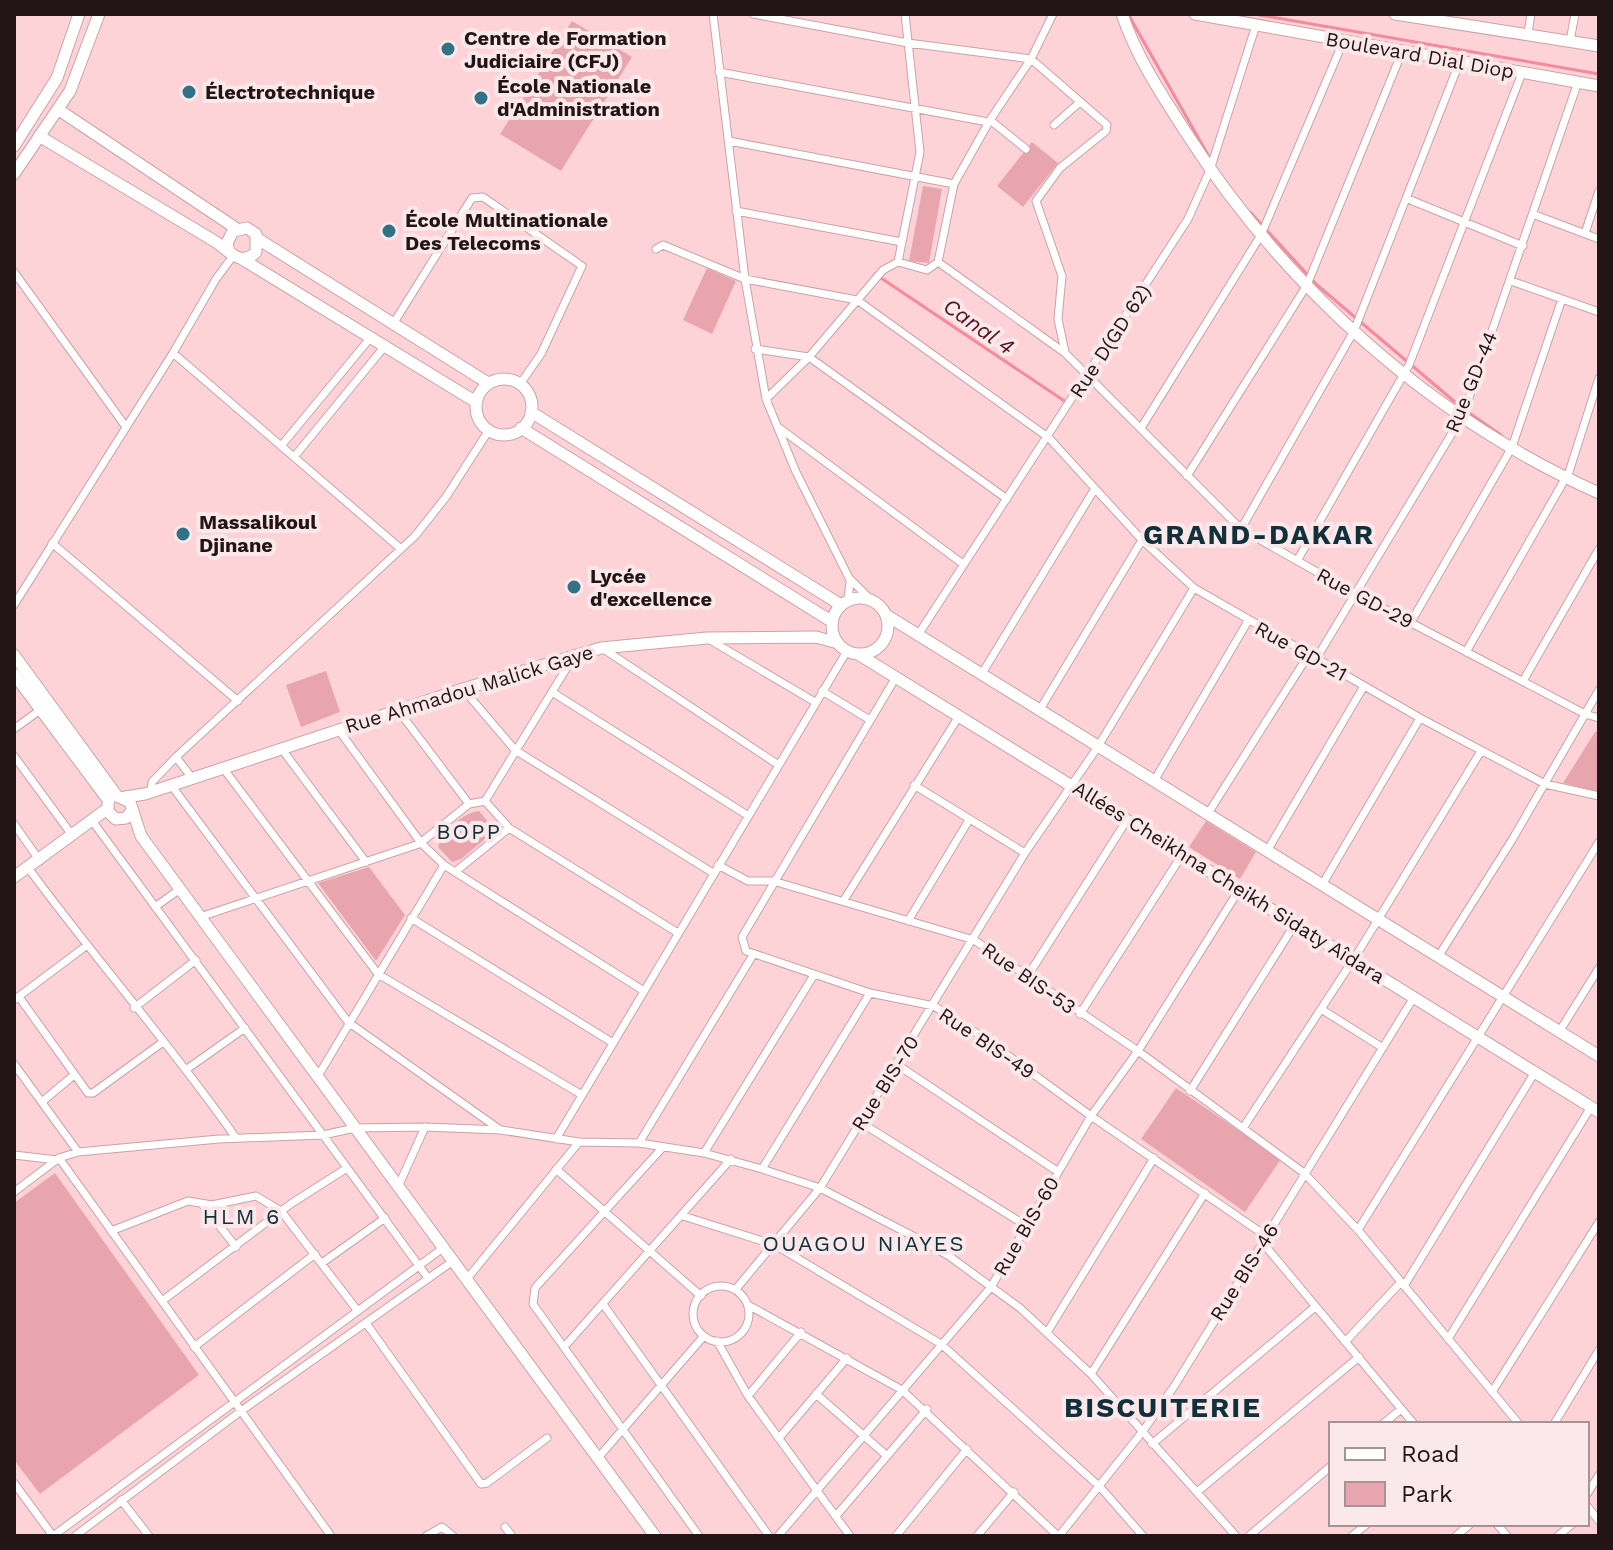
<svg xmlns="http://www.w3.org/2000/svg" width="1613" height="1550" viewBox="0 0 1613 1550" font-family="'Work Sans',sans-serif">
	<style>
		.green { fill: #e8a5ae }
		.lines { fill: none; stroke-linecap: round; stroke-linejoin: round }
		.stream { stroke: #f48a9b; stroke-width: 3 }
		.street-casing { stroke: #caa2a7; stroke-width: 9 }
		.secondary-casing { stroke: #caa2a7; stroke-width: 13 }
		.street { stroke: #fff; stroke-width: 7 }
		.secondary { stroke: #fff; stroke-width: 11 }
		.poi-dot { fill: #327286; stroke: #fae8ea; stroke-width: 3 }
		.labels { text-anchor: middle; stroke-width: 8; stroke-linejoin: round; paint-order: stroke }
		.poi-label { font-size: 20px; font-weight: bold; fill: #231517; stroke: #fae8ea; text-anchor: start }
		.street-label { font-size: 20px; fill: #231517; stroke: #fae8ea }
		.water-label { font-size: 22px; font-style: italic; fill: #551324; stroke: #fae8ea }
		.neighbourhood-label { font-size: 22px; letter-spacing: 2px; fill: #11303a; stroke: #fae8ea }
		.district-label { font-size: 28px; font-weight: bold; letter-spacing: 2px; fill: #11303a; stroke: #fae8ea }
	</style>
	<rect width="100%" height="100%" fill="#fed3d8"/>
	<path class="green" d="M572,21L632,57L561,171L500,134Z
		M1032,142L1058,163L1023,207L997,186Z
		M923,186L942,189L929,263L909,261Z
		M707,268L736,281L712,334L683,320Z
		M326,671L340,712L301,727L286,685Z
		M1595,732H1599V792L1563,783Z
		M479,811L491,825V834L461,859L452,862L438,847C441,832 464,812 479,811Z
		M1206,821L1256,852L1240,879L1189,847Z
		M369,867L405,915L376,961L318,883Z
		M1176,1088L1281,1159L1245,1212L1141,1139Z
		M55,1173L199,1375L40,1494L14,1460V1203Z"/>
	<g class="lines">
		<path class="stream" d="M1128,14L1208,155
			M1254,14L1599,74
			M1250,212L1317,285L1462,408L1501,435
			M875,274L1066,402"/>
		<defs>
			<path id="street" d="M713,14L745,279L766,399L796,472L849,578L870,599
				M753,14L908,43L1031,59L1107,125L1106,131L1060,168L1036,201L1062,276L1058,319L1065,352
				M1528,33L1531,14
				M1570,41L1575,14
				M719,72L988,122
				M990,120L1026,149
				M1054,125L1080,102
				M729,141L954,184
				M1408,199L1523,246
				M736,211L902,242
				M1535,215L1599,239
				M1585,233L1599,191
				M656,249L663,245L745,279L857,300L1049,438L1142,540L1194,588L1420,718L1545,784L1599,796
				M898,262L920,152L905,14
				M938,262L1065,353L1241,529L1356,594L1585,714L1599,718
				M938,262L954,184L990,120L1031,59L1053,14
				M14,272L126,427
				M1511,281L1599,312
				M393,324L472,198L483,197L582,266L541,354L520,384
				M755,349L809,357L1007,499
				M173,353L401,549
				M766,399L809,357L883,270L898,262L927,270L938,262
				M778,427L963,564
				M1141,428L1261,235L1343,42
				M281,446L371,337
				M294,457L385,346
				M1187,476L1307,285L1402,52
				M1241,529L1354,331L1460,61
				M52,543L238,701
				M1297,561L1409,365L1522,73
				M848,600L850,582
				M14,605L173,353L216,279L233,256
				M1411,622L1512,447L1562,299
				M918,635L1188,219L1210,170L1256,25
				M710,640L815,702
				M602,648L777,764
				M1466,652L1569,472L1599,378
				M1316,659L1463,415L1578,82
				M981,675L1094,490
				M896,677L742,937L746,951L870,993L934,1006L981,1036L1091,1116L1266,1236
				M1523,681L1599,549
				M463,689L515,750L713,873
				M822,691L870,720
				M552,692L747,815
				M398,710L469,804
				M1039,711L1142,540
				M14,729L40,710
				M338,729L421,843L444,865L644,991
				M281,748L366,862
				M14,756L72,835
				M176,757L192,778
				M223,768L378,974L582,1095
				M1154,781L1248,621
				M171,785L348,1022L499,1129
				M914,785L1025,853
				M151,792L152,782L176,757L415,536L446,497L489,430
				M485,801L574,656
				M1207,815L1309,654
				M93,822L428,1278
				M14,824L40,861
				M1267,851L1364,686
				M718,865L748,881H773L974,940L1138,1051L1304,1173L1358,1230L1519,1424
				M29,869C96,960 171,1045 236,1138
				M455,872L509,828
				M1322,885L1420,718
				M844,900L959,716
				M155,907L180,889
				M200,917L419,844L469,804L485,801L509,828L678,933
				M411,918L613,1043
				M908,921L969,820
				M1438,957L1512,840L1599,690
				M1027,977L1127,820
				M19,997L88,1093H93L163,1042
				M14,1000L86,946
				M134,1008L196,960
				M1321,1009L1383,1048
				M1080,1014L1182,855
				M1559,1032L1599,968
				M14,1064L78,1152
				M896,1064L1057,1171
				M187,1069L245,1028
				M318,1076L444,865
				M1190,1091L1295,924
				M43,1101L74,1075
				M860,1122L1025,1225
				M1243,1128L1357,954L1481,751
				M556,1139L847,651
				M639,1143L753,955
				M663,1147L535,1288L533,1304L699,1536
				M704,1153L814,975
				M14,1155L57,1160
				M59,1158L331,1536
				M556,1169L701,1296
				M762,1169L870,993
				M398,1187L425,1127
				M14,1192L59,1158L78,1152L219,1139L323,1135L355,1128L425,1127L501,1130L579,1142L639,1143L704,1153L762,1169L820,1188L915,1237L949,1256L1020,1308L1091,1374L1236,1536
				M203,1205L236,1247
				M683,1216L775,1245L941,1344L1100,1487L1143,1536
				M1358,1230L1599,842
				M111,1231L188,1201L212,1205L256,1196L281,1211L357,1310
				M1262,1242L1414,1424
				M322,1263L385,1218
				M466,1280L579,1142
				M1404,1286L1535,1072
				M693 1314a28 28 0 1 1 56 0a28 28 0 1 1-56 0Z
				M736,1289L820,1188L1025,853L1097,748L1194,588
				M162,1301L292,1203L347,1168
				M603,1304L769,1536
				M748,1305L902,1390L1058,1536
				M366,1323L481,1484L487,1483L547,1438
				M1048,1331L1154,1158
				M1448,1339L1591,1107
				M717,1341L748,1396L850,1536
				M1345,1342L1401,1282
				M194,1347L315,1254
				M564,1347L731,1159
				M1091,1374L1205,1193
				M1492,1392L1599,1222
				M816,1394L886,1455
				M748,1396L801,1332
				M1383,1424L1401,1409
				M1554,1424L1599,1350
				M779,1438L847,1358
				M1152,1444L1315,1307
				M597,1459L704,1336
				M14,1483L53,1536
				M1197,1492L1359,1357
				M1587,1494L1599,1475
				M121,1500L149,1536
				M1587,1506L1599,1521
				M836,1516L927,1409
				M1497,1524L1507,1536
				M505,1527L512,1536
				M53,1536L443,1248
				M75,1536L241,1411L453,1261
				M426,1536L442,1527L453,1536
				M778,1536L991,1287L1091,1116L1138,1051L1239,890
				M896,1536L967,1449
				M977,1536L1014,1492
				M1059,1536L1143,1431L1175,1385L1414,997
				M1249,1536L1331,1466
				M1352,1536L1367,1524
				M1456,1536L1470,1524
				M1558,1536L1572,1524"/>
			<path id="secondary" d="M1122,14C1136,56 1161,94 1185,131C1284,286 1430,418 1599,493
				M1195,14L1599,86
				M1395,14L1599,46
				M59,110L237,229
				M39,136L216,242C230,252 241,267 256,252V234L247,228L233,231L227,243L229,252
				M14,146L57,78L79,14
				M14,174L70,91L99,14
				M258,239L488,383
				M242,259L476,402
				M476 407a28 28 0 1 1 56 0a28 28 0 1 1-56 0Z
				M531,412L841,605
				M521,428L831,621
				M832 626a28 28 0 1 1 56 0a28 28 0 1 1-56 0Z
				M886,615L1599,1056
				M858,654L1599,1112
				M14,655L117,796
				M14,674L109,801
				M117,796L130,802L141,836L655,1536
				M125,797L145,794L463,689L601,648L707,638L816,637L838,643
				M108,804V812L116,819L126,818L131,812
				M14,877L107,809"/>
		</defs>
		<use href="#street" class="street-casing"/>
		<use href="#secondary" class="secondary-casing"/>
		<use href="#street" class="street"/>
		<use href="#secondary" class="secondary"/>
	</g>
	<g class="poi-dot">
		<circle cx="448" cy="49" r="8"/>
		<circle cx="189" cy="92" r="8"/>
		<circle cx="481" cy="98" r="8"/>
		<circle cx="389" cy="231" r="8"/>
		<circle cx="183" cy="534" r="8"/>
		<circle cx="574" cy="587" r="8"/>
	</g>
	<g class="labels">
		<g class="poi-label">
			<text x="464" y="45">Centre de Formation<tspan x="464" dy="23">Judiciaire (CFJ)</tspan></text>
			<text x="497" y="93">École Nationale<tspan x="497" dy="23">d'Administration</tspan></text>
			<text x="205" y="99">Électrotechnique</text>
			<text x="405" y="227">École Multinationale<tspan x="405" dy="23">Des Telecoms</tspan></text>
			<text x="199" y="529">Massalikoul<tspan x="199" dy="23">Djinane</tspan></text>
			<text x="590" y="583">Lycée<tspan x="590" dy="23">d'excellence</tspan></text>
		</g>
		<g class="street-label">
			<text transform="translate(1420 55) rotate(10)" y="7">Boulevard Dial Diop</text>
			<text transform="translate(1110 341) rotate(-57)" y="7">Rue D(GD 62)</text>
			<text transform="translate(1471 382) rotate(-68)" y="7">Rue GD-44</text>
			<text transform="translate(1365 598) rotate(28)" y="7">Rue GD-29</text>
			<text transform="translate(1301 651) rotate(29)" y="7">Rue GD-21</text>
			<text transform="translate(469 689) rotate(-17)" y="7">Rue Ahmadou Malick Gaye</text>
			<text transform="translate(1229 882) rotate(32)" y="7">Allées Cheikhna Cheikh Sidaty Aîdara</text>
			<text transform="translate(1029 978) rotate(35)" y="7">Rue BIS-53</text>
			<text transform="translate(987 1043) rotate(34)" y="7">Rue BIS-49</text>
			<text transform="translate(885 1083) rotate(-58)" y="7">Rue BIS-70</text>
			<text transform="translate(1026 1226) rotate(-60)" y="7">Rue BIS-60</text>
			<text transform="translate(1244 1272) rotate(-58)" y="7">Rue BIS-46</text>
		</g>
		<g class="water-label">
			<text transform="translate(979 326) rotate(35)" y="8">Canal 4</text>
		</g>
		<g class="neighbourhood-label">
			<text x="469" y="839">BOPP</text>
			<text x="242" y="1224">HLM 6</text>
			<text x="864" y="1251">OUAGOU NIAYES</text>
		</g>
		<g class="district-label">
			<text x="1259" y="544">GRAND-DAKAR</text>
			<text x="1163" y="1417">BISCUITERIE</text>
		</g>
	</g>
	<rect width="1613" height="1550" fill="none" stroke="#231517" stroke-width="32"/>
	<rect x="1329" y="1422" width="260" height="104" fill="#fae8ea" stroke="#a49496" stroke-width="2"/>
	<rect x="1345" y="1448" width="40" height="12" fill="#ffffff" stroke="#a49496" stroke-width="2"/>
	<text x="1401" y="1462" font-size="24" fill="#231517">Road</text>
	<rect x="1345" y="1482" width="40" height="24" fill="#e8a5ae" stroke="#a49496" stroke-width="2"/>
	<text x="1401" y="1502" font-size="24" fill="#231517">Park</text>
</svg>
